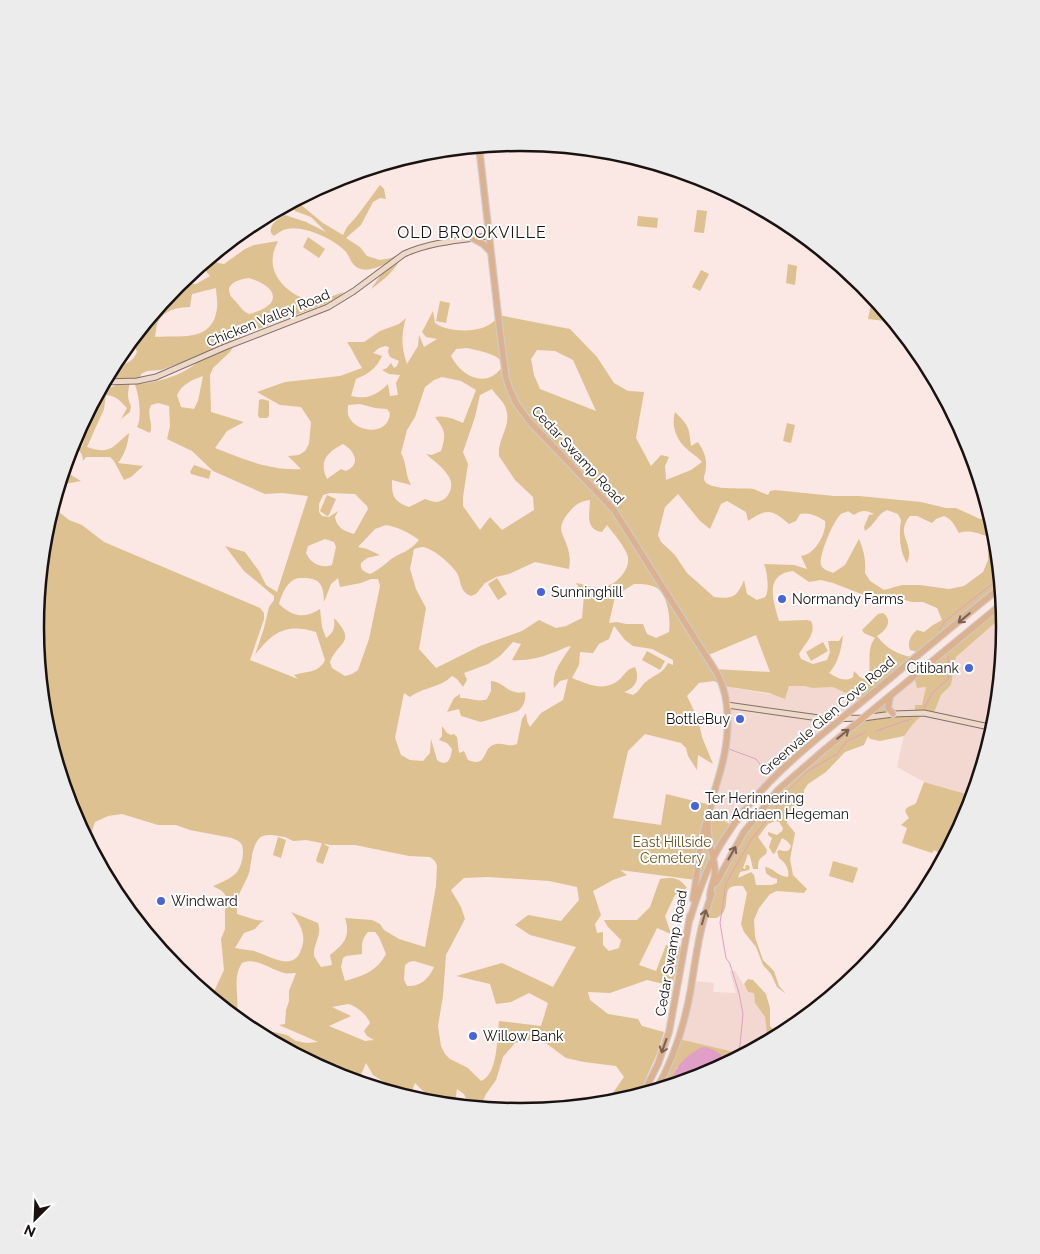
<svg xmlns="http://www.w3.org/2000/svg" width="1040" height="1254" viewBox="0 0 1040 1254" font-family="Raleway,sans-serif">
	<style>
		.built { fill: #f3d7d1 }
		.green { fill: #dec190; fill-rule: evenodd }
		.water { fill: #df9fc6 }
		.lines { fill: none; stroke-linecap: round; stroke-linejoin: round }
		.stream { stroke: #df9fc6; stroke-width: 1 }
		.secondary-casing { stroke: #816f6c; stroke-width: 7 }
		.primary-casing { stroke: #cccbcb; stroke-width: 8 }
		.secondary { stroke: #eed8c7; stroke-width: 5 }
		.primary { stroke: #ddb08e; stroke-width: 5.5 }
		.oneway { stroke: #7b6150 }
		.poi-dot { fill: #4665d8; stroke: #fff; stroke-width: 2 }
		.labels { text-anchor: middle; stroke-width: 4; stroke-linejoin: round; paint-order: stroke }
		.street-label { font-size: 14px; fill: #191211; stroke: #fff }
		.poi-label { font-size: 14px; fill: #191211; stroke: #fff; text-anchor: start }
		.park-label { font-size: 14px; fill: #6a5021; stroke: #fff }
		.quarter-label { font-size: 16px; letter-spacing: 1px; fill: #191211; stroke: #fff }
		.rim { fill: none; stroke: #191211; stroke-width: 2.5 }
	</style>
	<rect width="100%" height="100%" fill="#fbe7e3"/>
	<path class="built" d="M1004,615L1005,627L996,722L973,796L924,782L897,767L904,735L913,724L924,713L933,715L941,695L951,685L956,657Z
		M914,675L927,687L922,705L915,713L893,714L888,703L889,698Z
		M723,686L780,696L790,686H804L813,688L833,687L862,702L787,764L733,826L709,812L721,770L726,726Z
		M730,971H735L748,992H754L755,1003L765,1016L768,1039V1042L744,1055L679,1039L692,981L714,983L713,992L736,993Z"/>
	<path class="green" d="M380,185L384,189L386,199L380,198L373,202L361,225L346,238L360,247L367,256L380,260L391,258L405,251C396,269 388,277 371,289L390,262C382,265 370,272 361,269C350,266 351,256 344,250C333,239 303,225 287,229C282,230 278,233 274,236L271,233C269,224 278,219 285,215L306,222L326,232L311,217L295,211L289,203L295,200L323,223L343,235L347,227L357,216Z
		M697,210L707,211L704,233L694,232Z
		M638,216L658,218L657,228L637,226Z
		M308,237L325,249L319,258L303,247Z
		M278,241C276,246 273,251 273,256C269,278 293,299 314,300C324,300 335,295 344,292L335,300L240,336L230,352L213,368L210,375L211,412L244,422L227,431L215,448C243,459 270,471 301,469L288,456L299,455L305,451L309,444L311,422L301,407L280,405L257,392L285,382L340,376L362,368C356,359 353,350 347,342H364L380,331L399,324L406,318C401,334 401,347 407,364L418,346L419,335L424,347L437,339L426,337L422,332L433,311L435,323C449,334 491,334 498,315L570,329L597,357L614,383L628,391L644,392L636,438L651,466L661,455L669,457L665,466L666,480L691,470L702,462C697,456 692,454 687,449C676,440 671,425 675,412C689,426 689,427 691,446L698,442C703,450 707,457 706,467C706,471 704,475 704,478C704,492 744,487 754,489C758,491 763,493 768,495L770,491L775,490L834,496H859L921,502L946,508H956L980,519H992L996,538C983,537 973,528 959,533C954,525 953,520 944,516L936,519L932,523L917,516H910C898,531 907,537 909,551C910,555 908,560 907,563C899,550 899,534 901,520L898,514L887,510C876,515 875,525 865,531L864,527L869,515L874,514C866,510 861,510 854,515L848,511C847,512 842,513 841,514C834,519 818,557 821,565C823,570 829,571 833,573L845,565L859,539C864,551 866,560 865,573L870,581L884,590L902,585H920L949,589L964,586L983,572L988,560V548L996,540L1001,586L917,652L910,650C907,642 911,635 917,630L924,632L933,625L942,620L937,608L923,602H912L894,597L873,594L864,595L833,583L821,580L809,582L793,571C764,574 773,601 779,621L807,620L811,621C817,634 805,643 799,654L801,659L813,664L827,660L830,652L828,641H839L843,635C842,647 838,664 829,673C836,677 845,683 853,677L854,671L861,678L867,680C873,667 865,650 875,638L864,633L862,630L878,614L883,613C894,621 885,631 877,636C886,648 897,654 911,657L909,661L861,701L833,687L813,688L804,686H789L785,699L769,693L723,686L714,681L699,683L687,696L698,719L702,737L713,764L698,755L697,770L688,756L686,748L681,743L645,734L628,751L613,818L661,825L666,794L711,805L710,813L733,826L725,836L693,904L696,880L620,870L627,875L613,880L593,891L601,915L595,924L597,933L603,932V945L609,951L619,948L621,940L608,927L604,920H637L650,907L660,879C673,877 679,877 687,888L675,895L665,916L671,934L657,928L639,965L656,971L666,945L681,947L670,997L663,1002L664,984L647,980L610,993L588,992L590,1000L608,1014L638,1019L642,1026L664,1032L657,1054L641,1090H632L626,1099L605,1104L624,1077L616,1066L584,1062L566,1058L539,1038L515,1043L503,1057L496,1080L486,1094L480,1108L470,1107L464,1094L457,1089L455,1102L453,1105L436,1104L415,1083L409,1098L390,1092L384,1082L373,1075L366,1063L360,1077L359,1083L350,1080L348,1072L336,1064L327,1071L319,1067L320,1062L317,1058L300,1055L277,1041L268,1039L255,1033L274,1032L287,1035L296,1041L307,1043L318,1042L279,1025L285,1024L286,1010L289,1001V991L296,973C292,973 287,974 284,973C270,969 256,957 242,963C231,979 241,1000 236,1019L211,998L224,970L221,939L225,929V910L228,903L226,896L222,891L213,886C220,883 228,880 234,875C241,870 245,853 242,845C240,841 236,840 232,838L190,830L176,825H158L122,814L108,816L95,822L88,843L72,812L44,721L35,627L44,532L51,509L59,512L69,520L82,525L104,542L260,608L264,613V619L250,660L298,679L294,675C307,671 319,673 325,660L316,632C286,623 273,632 255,655L264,628L269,607L274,600V596L244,571L225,546L245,552L259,571L266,585L277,592L308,496L282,493L265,494L213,471L192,451L167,439L170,426L169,406L158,403L151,405C146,415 154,424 150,433L137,427C143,416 138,388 132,378C128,388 126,396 131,406L130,412L121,419L127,408C120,401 117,396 106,395L104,409L87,447C111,455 112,447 129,433C128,444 125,454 118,463L143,466L131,477L124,480L114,461L110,457H86L83,461C83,452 78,449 71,446V443L82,447L89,424L87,419L94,408L92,404L97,394L107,386L112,387L116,385L104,381L114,364C125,365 132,363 137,352L132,338L177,284H196L210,276L201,265L209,258L218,263L224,264L245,249L254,245ZM249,278C280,287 282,306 249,314C244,312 241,308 237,303C235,300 231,298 230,294C225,283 241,279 249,278ZM216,288C216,294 218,301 217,308C213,343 180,335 155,337C156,333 156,326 158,322C164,310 178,307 190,307L192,294ZM385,346L389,347L388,352L390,357L399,361L397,366L394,368L391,363L387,368L382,370L389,374L400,375L396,383L398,395L390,396L388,384C377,395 367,400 351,396L356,379C368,374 376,369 382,356L373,353L379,348ZM467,348C479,351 497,353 504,364C489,390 462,378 451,356L456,349ZM537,350L555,351L573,360L596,411L540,389L534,375L531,359ZM207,353C190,373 165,381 139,384L141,374L147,371L161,370ZM203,376L198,401L194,409L181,407L177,395C182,384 192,380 203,376ZM442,377L461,381L476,390L463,423C455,419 444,415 435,417C446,431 446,435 441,451L432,455L426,454C434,461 444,468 449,477C455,487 448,501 437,502C433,502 429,500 425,499L409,507C393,501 392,496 392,480L411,485C405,475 407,464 401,453L407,430L415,417L425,387L434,380ZM492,389C496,396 504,401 506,409C512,426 497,439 499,456L515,480L533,497L534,510L502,530L490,517L480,530L463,506V497L468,464L463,452L475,417L480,395ZM360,404L375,408L387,409L390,413C389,436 356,433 349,417C347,413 348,409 348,405ZM343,444C354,450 362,464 346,471L341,469L327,479C318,460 328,452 343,444ZM330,493L355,494L367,506L368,509L354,534C345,531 337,529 335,517L338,511L329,517L322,516L319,512V504L323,495ZM678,494L700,521L710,529L721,504L727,501L746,512L748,521C767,508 772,509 789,524L796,521L800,514C809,512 817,516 825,521C827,533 815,555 801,556L807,569L794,565L764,564C767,570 770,592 765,597C764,598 759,599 757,600L747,594L744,580C737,598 732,599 714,597L687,573L675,555L661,542L658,535L665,507ZM590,500C590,512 584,530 602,532L607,525C613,533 623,544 627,554C633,569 614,588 599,588C591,588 584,584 576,583L584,595L582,618L566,626L556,628L539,620L522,631L480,646L436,668L419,649L426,608L416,589L410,569L414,549C415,549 421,547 422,547C432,547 452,565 457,573C462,582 459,591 471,596L476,594L485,583L496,577L509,574L535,562L569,569C570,564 570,558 569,553C565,533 553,531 570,511C576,504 581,501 590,500ZM386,525C398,527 410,533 419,540C408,553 401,552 390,560C383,566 378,570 370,574C363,571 360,570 361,563L367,558L380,555L367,549L358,547L375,529ZM325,539L334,542L336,547L332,565C322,569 310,563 306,553L308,546ZM299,578C318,577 324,582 324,602L331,584L338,578L340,587L361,583L371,579H378L380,586L369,639L358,670L352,674L345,676L332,668L330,662C337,642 358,643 334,618C335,627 334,633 326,638L322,627L320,609C304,619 293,617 279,604C282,594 287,580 299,578ZM634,584C642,584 650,584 657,588C668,595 671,621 669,632L656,638L647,634L643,624H626L617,622L609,623L615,597L618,594ZM614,626L625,640L633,646L652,649L673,660V665L668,663C661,675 657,673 647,681C641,685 640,691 633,695L624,692C636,688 640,678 635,667C627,669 625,674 620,679C604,693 588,684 572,678L579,665L580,652L593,653L599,644L609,639ZM756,635L770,672L714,669L706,656ZM513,642L521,644L512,660C525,661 540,658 552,653C559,651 564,647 571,646C563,659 551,672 554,688L560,681L568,679L563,700L541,713L530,727L527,721L526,713L522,719L517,744C509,748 502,741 493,745C482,749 488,768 468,760L464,751L459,753L457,737L454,734L451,735L447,733L442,726V736L439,740L447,743L452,749C451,758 448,768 437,760L431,739L430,753L423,761L410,760L401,755L395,738L404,693L410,697C423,687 440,688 452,676L457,679L463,687L467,680L464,673L488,664L500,656ZM272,835L285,837L293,841L306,840L331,845H355L409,856L430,857L435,861L437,866L436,886L425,947L399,939L384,930L380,924L372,920L345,918C351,937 344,944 330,955L332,965L321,967C318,962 313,957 314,952C315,941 322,934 318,923L291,912C298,920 305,932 303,943C297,975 273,957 254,951C247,950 241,949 235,948L244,933L255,929L261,922L265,921L256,920L237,914C237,909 236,903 238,898C240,890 246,882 249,873C252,862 251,849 258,840C261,835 267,835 272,835ZM488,877L549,881L577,887L579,900L561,921L528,915L515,925L530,935L576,947L553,987L502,963L456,976L490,984L496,1004L511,1002L529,993L548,1003L541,1026L499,1021C497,1037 498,1075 481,1081L468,1068L450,1059L445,1054L441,1046L438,1026L443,996L446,955L465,919L461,907L451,890L464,878ZM368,932H375L379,937L386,954C377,971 363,976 345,981L341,967L343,958L346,956L362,954C362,945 361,940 368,932ZM414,961L434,967C429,978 421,987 407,986L404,980L405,965L409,962ZM348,1004C357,1006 367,1015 370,1023L364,1031L367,1036L374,1040L365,1041L329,1026L351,1016L332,1007Z
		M788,264L797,266L795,285L786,283Z
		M701,270L709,274L700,291L692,287Z
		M873,296L894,322L868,319Z
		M440,301L450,303L446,323L436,321Z
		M262,399L269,401V416L267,418H260L258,416L259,400Z
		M787,423L795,425L791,443L783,441Z
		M194,465L211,471L209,479L191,474L190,472Z
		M64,468L66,472L81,481L59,485Z
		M327,495L336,499L329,515L327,516L320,511Z
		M497,578L507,594L498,600L488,584Z
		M1003,603L1004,615L956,657L951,685L941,695L933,715L924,713L913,724L904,736L880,741L870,739L868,736L864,745L845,752L826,772L808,784L804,790V797L787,816V823L795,833L790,859L793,875L807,889L804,893L777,891L770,894L759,908L754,920L755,937L763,960L774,971L779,986L786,994L777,987L771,974L763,965L756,947L744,932L741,924L747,893L743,886C719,883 731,900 723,913C721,915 719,916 717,918H703L717,881L731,854L778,790L891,694V712L915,713V705H922L926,687L917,688L914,675ZM775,821L779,822L783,828L782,831L777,835L768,832V835L772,838L769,847L773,854L775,853L782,838L787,841L791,846C789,853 785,851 779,850L777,852L779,858C785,862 790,870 788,877C778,877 774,868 765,867L766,873L771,877L777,879V883L772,885H756L754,875L751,872L738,878L740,872L749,870L750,867L748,865H746L745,869L743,868L748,854L750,856L753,869H758C758,860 759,859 766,854L767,850L758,837L768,824Z
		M823,642L828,651L811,661L806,652Z
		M647,651L665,661L660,670L642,660Z
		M491,681C505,682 508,696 525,692C526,700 524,706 518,711L481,722L461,716L459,709L447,712L454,698L460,694V698C470,697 478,703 487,699L491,691Z
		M924,782L973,796L968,813L945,856L934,850L932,853L902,843L907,828L901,825L909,818C908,816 907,815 906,813C903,807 913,806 916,803Z
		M278,837L286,840L281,858L273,855Z
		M322,843L329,847L323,864L317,862L316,860Z
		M833,861L858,868L853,883L829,876Z
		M748,979L753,980L766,994L770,1008V1026L777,1033V1037L768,1042L765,1017L755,1003L754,993L748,992L744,984Z
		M679,1039L738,1053L744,1055L701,1076L709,1072L677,1067L671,1080L673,1085L656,1090Z"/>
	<path class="water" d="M702,1047C711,1048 715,1050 721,1055V1062L701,1076L673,1085L671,1080C677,1064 687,1055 702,1047Z"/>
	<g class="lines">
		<path class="stream" d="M939,630L945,621L1000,578
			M924,708L933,692L949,678L948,657
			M876,731L911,719
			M729,749L756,759L765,771
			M731,1062L738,1053L740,1045L743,1014L739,993L730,964L726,958L720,923L726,883L751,840L775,810L785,794L808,771L837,754L847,741L866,732"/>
		<defs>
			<path id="secondary" d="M104,382L137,381L156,377L225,347L328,307L354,291L404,254C430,242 460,240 489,236
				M727,705L826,719L863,718L893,714L924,713L994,728"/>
			<path id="primary" d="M479,146L500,332L506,378L510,390L516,403L529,421L614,510L718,675C732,702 729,740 721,769C716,787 709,806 708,825C707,840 714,855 715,871C715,880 710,887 710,897
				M472,238L483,244L490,251
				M890,697L888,708L893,714
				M716,883L744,832L778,790L824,750L1003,603
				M693,899C698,874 698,848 706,823
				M690,919C699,890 709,861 726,836C763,778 817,739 869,696C913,659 957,622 1001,587
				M656,1090C674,1059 685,1023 691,988C696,956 700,924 712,894
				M643,1094L658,1064L669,1032L690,916"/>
		</defs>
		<use href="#secondary" class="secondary-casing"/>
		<use href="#primary" class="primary-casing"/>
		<use href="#secondary" class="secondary"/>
		<use href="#primary" class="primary"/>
	</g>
	<defs><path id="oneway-shaft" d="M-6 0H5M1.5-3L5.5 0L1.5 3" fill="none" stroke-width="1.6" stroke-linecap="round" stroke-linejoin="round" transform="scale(1.25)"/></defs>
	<g class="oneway">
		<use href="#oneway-shaft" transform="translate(964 618) rotate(140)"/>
		<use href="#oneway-shaft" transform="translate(843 734) rotate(-39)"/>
		<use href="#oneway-shaft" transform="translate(732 853) rotate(-60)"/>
		<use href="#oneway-shaft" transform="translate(704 917) rotate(-74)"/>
		<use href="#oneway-shaft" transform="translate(664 1046) rotate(109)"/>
	</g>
	<g class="poi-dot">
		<circle cx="541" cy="592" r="5"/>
		<circle cx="782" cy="599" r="5"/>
		<circle cx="969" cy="668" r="5"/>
		<circle cx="740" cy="719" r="5"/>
		<circle cx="695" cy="806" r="5"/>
		<circle cx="161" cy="901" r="5"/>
		<circle cx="473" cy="1036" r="5"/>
	</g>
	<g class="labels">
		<g class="street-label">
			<text transform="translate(268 318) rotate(-22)" y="5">Chicken Valley Road</text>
			<text transform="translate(578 455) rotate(47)" y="5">Cedar Swamp Road</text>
			<text transform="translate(827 716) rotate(-41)" y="5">Greenvale Glen Cove Road</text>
			<text transform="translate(671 953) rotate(-80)" y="5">Cedar Swamp Road</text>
		</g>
		<g class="poi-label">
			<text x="551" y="597">Sunninghill</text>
			<text x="792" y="604">Normandy Farms</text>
			<text x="959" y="673" text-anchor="end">Citibank</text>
			<text x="730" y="724" text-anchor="end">BottleBuy</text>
			<text x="705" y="803">Ter Herinnering<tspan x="705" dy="16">aan Adriaen Hegeman</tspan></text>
			<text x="171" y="906">Windward</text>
			<text x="483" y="1041">Willow Bank</text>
		</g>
		<g class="park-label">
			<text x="672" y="847">East Hillside<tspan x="672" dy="16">Cemetery</tspan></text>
		</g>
		<g class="quarter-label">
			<text x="472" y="238">OLD BROOKVILLE</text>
		</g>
	</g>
	<path d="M0 0H1040V1254H0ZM44 627a476 476 0 1 1 952 0a476 476 0 1 1-952 0Z" fill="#edecec" fill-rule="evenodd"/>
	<path class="rim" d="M44 627a476 476 0 1 1 952 0a476 476 0 1 1-952 0Z"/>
	<g transform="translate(35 1219) rotate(204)" stroke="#ffffff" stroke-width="4" paint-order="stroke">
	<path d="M0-4L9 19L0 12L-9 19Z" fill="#191211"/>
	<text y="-8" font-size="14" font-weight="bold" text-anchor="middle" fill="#191211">N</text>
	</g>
</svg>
